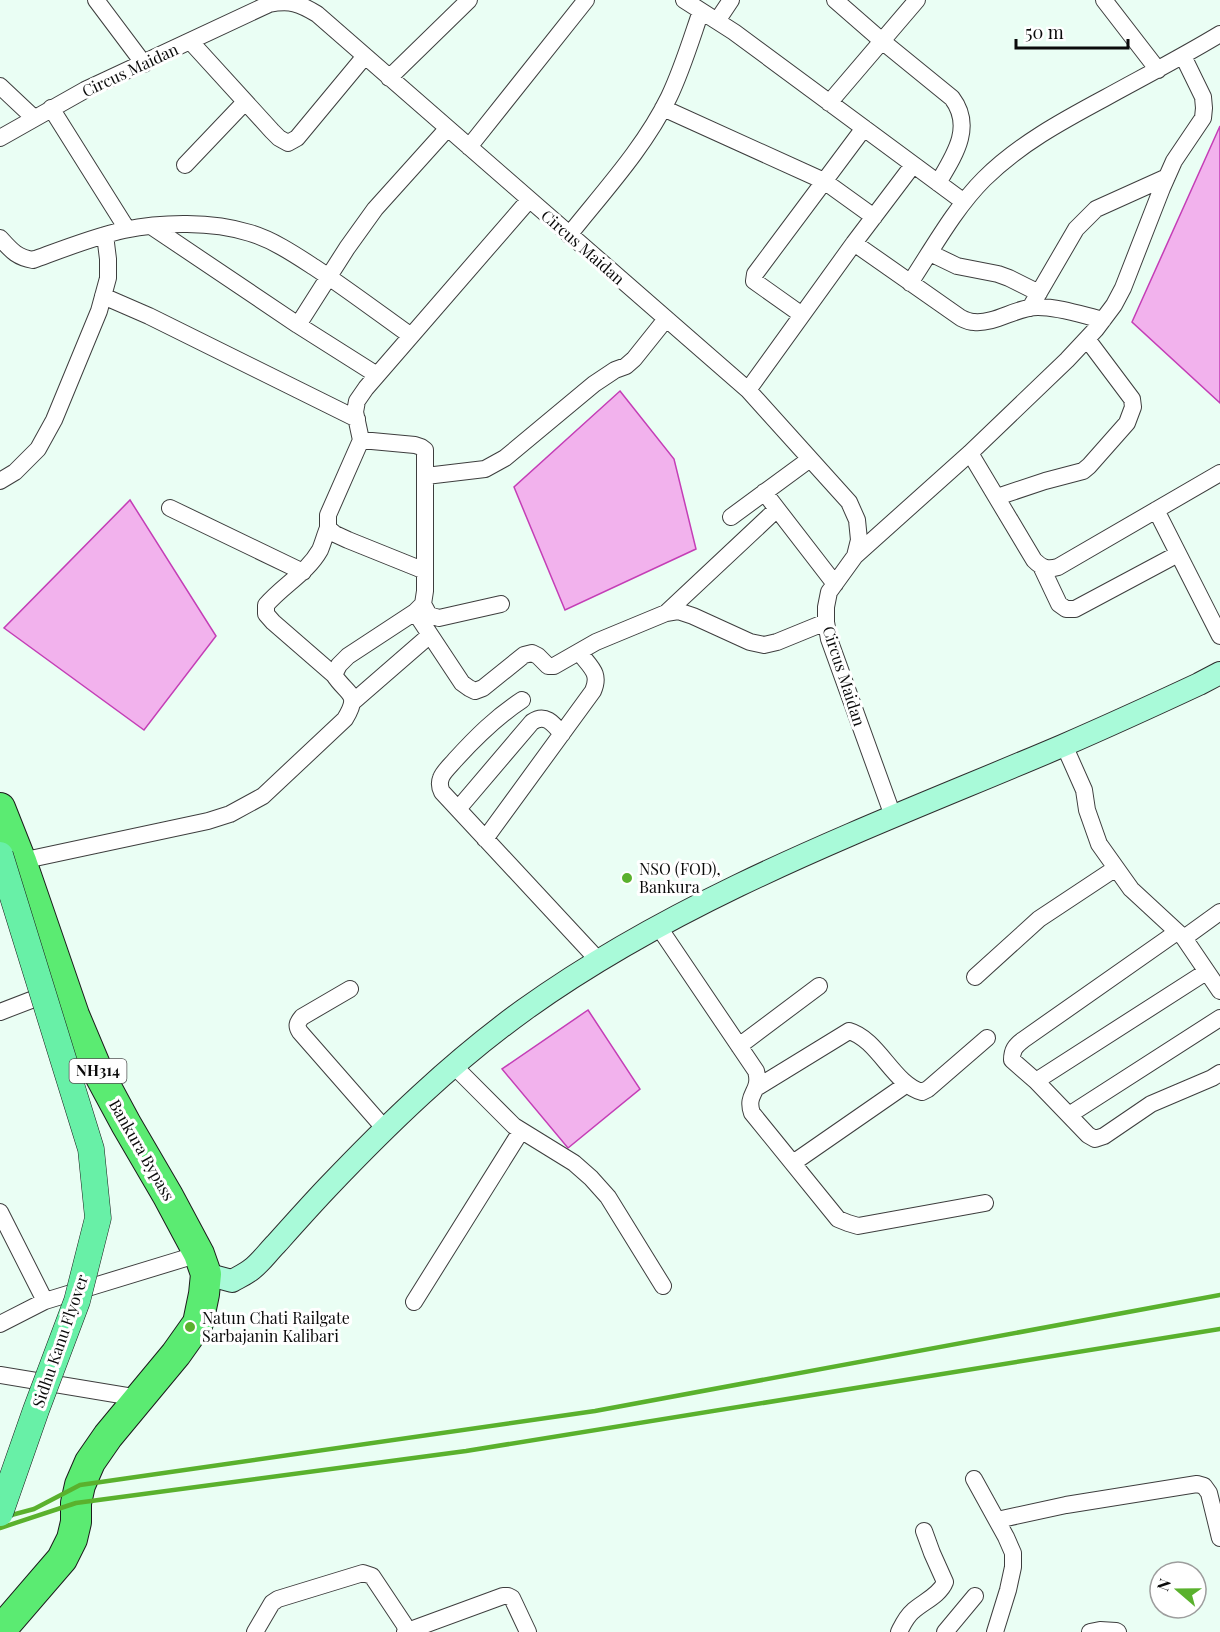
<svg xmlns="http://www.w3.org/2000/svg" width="1220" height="1632" viewBox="0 0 1220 1632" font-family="'Playfair Display',serif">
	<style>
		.water { fill: #f2b2ed; stroke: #c43eb6; stroke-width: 1.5 }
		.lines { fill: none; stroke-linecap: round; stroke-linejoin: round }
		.street-casing { stroke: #3e3e3e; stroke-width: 18 }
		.secondary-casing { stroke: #2d2d2d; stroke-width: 24 }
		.highway-casing { stroke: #1c1c1c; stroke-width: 32 }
		.street { stroke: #fff; stroke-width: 16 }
		.secondary { stroke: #a9fad9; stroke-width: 22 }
		.highway { stroke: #5beb72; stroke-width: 30 }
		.rail { stroke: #5ab12d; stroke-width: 4.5 }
		.primary-bridge-casing { stroke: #1c1c1c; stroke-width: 27; stroke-linecap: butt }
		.primary-bridge { stroke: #68f0a7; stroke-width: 26 }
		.poi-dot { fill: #5ab12d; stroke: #fff; stroke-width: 2 }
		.labels { text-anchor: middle; stroke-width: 6; stroke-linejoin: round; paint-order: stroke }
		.shield { fill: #fff; stroke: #545454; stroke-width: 1.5 }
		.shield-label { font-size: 15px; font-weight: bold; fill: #0b0b0b }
		.street-label { font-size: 16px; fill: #0b0b0b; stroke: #fff }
		.poi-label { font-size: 16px; fill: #0b0b0b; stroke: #fff; text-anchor: start }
	</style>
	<rect width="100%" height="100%" fill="#eafef4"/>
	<path class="water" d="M1220,126V403L1132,322Z
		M620,391L674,459L696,549L565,610L514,487Z
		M130,500L216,636L144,730L4,628Z
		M588,1010L640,1089L568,1148L502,1069Z"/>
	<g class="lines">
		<defs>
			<path id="street" d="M96,0L144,64
				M684,0L734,32L964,202
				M835,0L882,41L952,98C974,127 954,156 938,183
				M1104,0L1158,70
				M717,21L731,0
				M190,41L272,131L279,138L288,143L297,138L365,56
				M389,78L469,0
				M0,86L34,118
				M829,103L917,0
				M51,108L127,229
				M663,108L824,181L874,217
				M0,138L85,90L269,4C290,0 299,3 317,14L748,390L849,502L857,520L859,540L855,556L829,592L826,607V622L829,639L893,816
				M469,147L586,0
				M185,165L245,102
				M151,226L298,325L377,375
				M569,235C604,191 644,148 669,97C682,70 691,40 701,11
				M0,238C11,250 16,257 33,260C63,249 93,237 124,230C162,222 212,221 250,233C273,240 294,254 314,267C347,289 379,313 411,336
				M854,243L961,318C965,320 970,322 974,322C996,324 1016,307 1038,307C1060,307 1082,315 1103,320
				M930,253L957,266L998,274L1009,278L1039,293
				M910,283C933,248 955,208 984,179C1018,145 1062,121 1105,98C1143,77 1182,57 1220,34
				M103,296L149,316L357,419
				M1030,308L1076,229L1096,209L1167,177
				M802,315L754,281L755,274L864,128
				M298,325L347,248L375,209L447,129
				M748,390L854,243L913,165
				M970,453L1034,560C1042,568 1047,570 1058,567L1220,473
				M426,476L485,469L505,458L594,384L615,370L626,366L634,359L666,319
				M0,481L15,472L38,449L54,420L99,311L108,278V259L105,235
				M764,492L835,584
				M997,497L1045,481L1083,471L1089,466L1127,423L1133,407L1132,399L1087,339
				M170,508L303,572
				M1156,510L1220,636
				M731,517L810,459
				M328,528C325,535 323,543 320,550C307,573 283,585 266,605V614L273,622L334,675
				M855,556L970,453L1067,360L1096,329L1114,305L1123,288L1162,188L1174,161L1203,118L1204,108L1203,97L1183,56
				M1041,566L1059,604L1066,609H1075L1178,554
				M425,571L348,540L335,534L328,528V515L361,440L355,412L357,401L366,388L529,200
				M423,604L429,615L439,618L501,604
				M415,612L462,683L469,688L475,691L483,688L524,655L532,653L538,656L548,666H554L596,642L666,613L678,611L693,616L750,642L764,645L777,642L826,622
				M666,613L777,509
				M522,700C496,717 476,737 455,760C451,765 443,772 441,778C439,783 440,788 442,792L599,961
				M354,701L430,635
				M1064,745L1084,790L1087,810L1099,844L1131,889L1184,938L1220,991
				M458,809L532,722C545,713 553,723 562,734
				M485,839L593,691C601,673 590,667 579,652
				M21,861L208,821L230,814L263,796L345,719C361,693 347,695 334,675L339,665L348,656L415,612L423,604L425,591V450L421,447L415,445L361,440
				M658,926L756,1071C762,1092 745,1093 752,1113L838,1219L848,1223L858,1226L985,1203
				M1177,932L1023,1040C1015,1046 1012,1050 1012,1060L1036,1081L1088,1135L1095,1139L1104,1136L1151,1104L1212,1078L1220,1073
				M1184,938L1220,912
				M975,977L1039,919L1116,868
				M350,989L302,1017C297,1023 296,1026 300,1032L385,1129
				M0,1012L52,992
				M739,1046L819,986
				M454,1066L514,1126L574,1163L591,1178L608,1197L663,1286
				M1036,1081L1206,972
				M756,1088L849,1031C878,1039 894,1085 922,1092L928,1089L987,1038
				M1069,1115L1220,1018
				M793,1163L907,1084
				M0,1212L45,1301
				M414,1302L521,1131
				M0,1324L45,1301L199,1254
				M0,1375L139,1398
				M974,1479L1006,1537L1013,1553V1567L1008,1590L995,1632
				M997,1520L1066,1505L1197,1484L1204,1486L1209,1493L1220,1538
				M255,1632L272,1603L278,1599L363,1573L372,1576L404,1624L407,1631
				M405,1632L503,1596H508L512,1598L528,1632
				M899,1632C903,1624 906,1617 913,1611C923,1602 940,1595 945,1582L932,1553L924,1531
				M945,1632L975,1596
				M1090,1632L1100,1630L1116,1631L1118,1632"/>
			<path id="secondary" d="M206,1274L232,1281C239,1277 246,1274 252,1269C261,1262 268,1252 276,1244C293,1225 309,1207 327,1188C388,1124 452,1062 524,1010C687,893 879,824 1062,746C1108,726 1154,705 1199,684L1220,673"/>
			<path id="highway" d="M0,808L21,861L74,1015L98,1072L126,1124L168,1196L199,1254L206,1274L204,1294L198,1323L176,1354L108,1436L90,1462L80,1485L76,1503V1522L72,1539L62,1559L0,1631"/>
		</defs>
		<use href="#street" class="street-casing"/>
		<use href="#secondary" class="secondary-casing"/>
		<use href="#highway" class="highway-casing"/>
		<use href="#street" class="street"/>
		<use href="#secondary" class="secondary"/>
		<use href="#highway" class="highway"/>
		<path class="rail" d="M0,1518L34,1509L80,1485L595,1411L1220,1295
			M0,1528L76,1503L466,1451L1220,1329"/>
		<defs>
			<path id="primary-bridge" d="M0,855L91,1149L98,1218L77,1301L36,1410L0,1513"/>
		</defs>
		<use href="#primary-bridge" class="primary-bridge-casing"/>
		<use href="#primary-bridge" class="primary-bridge"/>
	</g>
	<g class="poi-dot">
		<circle cx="627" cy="878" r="6"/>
		<circle cx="190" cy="1327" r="6"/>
	</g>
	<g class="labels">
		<rect class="shield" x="69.5" y="1059" width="57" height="24" rx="4.5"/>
		<g class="shield-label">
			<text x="98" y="1076">NH314</text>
		</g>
		<g class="street-label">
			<text transform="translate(130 70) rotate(-25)" y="6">Circus Maidan</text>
			<text transform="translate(583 247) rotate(41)" y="6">Circus Maidan</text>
			<text transform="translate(844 676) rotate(72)" y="6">Circus Maidan</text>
			<text transform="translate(142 1150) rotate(60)" y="6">Bankura Bypass</text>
			<text transform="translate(60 1341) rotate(-71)" y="6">Sidhu Kanu Flyover</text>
		</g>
		<g class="poi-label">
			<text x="639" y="875">NSO (FOD),<tspan x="639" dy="18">Bankura</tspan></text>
			<text x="202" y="1324">Natun Chati Railgate<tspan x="202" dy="18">Sarbajanin Kalibari</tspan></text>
		</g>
	</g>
	<g transform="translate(1178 1590) rotate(290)"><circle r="28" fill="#ffffff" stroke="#9d9d9d" stroke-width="1.5"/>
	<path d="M0-4.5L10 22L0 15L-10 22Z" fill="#5ab12d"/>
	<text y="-9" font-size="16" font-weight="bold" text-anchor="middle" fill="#0b0b0b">N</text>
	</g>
	<path d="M1016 39v9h112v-9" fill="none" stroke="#0b0b0b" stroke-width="3"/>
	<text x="1025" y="39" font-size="18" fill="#0b0b0b" stroke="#ffffff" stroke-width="4.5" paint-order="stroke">50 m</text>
</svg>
